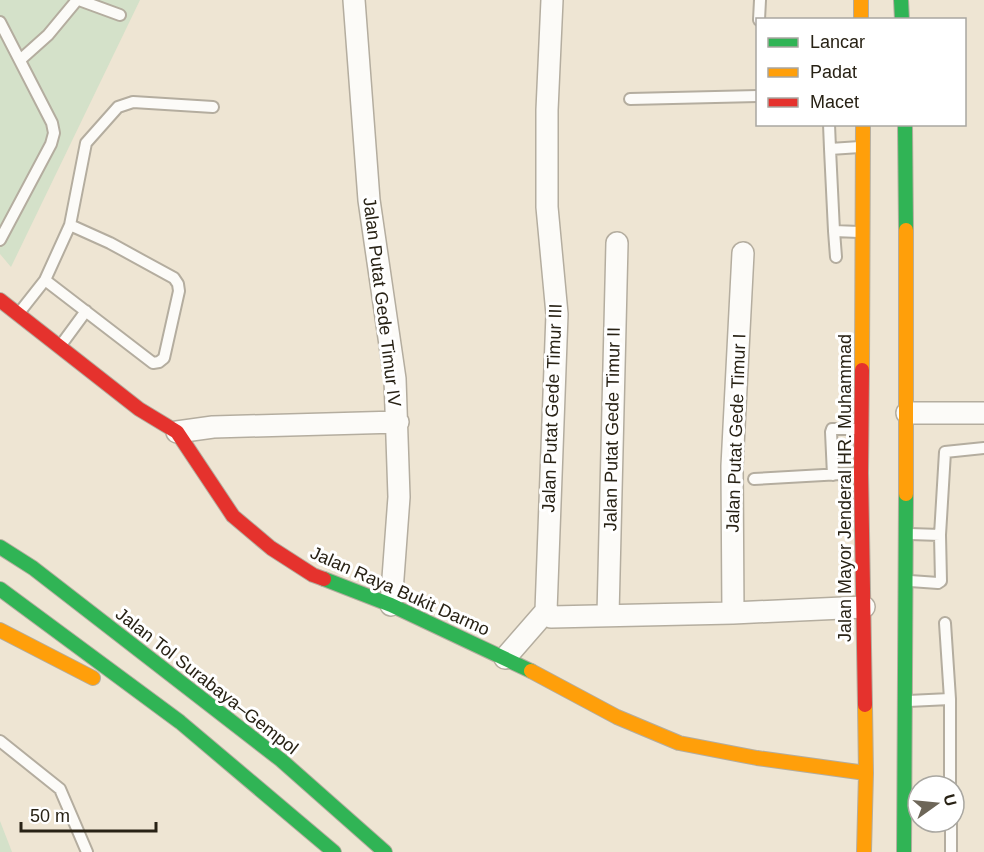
<svg xmlns="http://www.w3.org/2000/svg" width="984" height="852" viewBox="0 0 984 852" font-family="Helvetica,sans-serif">
	<style>
		.green { fill: #d4e1c9 }
		.lines { fill: none; stroke-linecap: round; stroke-linejoin: round }
		.lane-casing { stroke: #b4ad9f; stroke-width: 14 }
		.street-casing { stroke: #b4ad9f; stroke-width: 24 }
		.fast-casing { stroke: #b4ad9f; stroke-width: 16 }
		.slow-casing { stroke: #b4ad9f; stroke-width: 16 }
		.jam-casing { stroke: #b4ad9f; stroke-width: 16 }
		.lane { stroke: #fcfbf8; stroke-width: 10 }
		.street { stroke: #fcfbf8; stroke-width: 21 }
		.fast { stroke: #30b455; stroke-width: 14 }
		.slow { stroke: #ff9f0a; stroke-width: 14 }
		.jam { stroke: #e5322d; stroke-width: 14 }
		.labels { text-anchor: middle; stroke-width: 6; stroke-linejoin: round; paint-order: stroke }
		.street-label { font-size: 18px; fill: #282215; stroke: #fff }
	</style>
	<rect width="100%" height="100%" fill="#eee5d3"/>
	<path class="green" d="M0,0H140L11,267L0,254Z
		M0,821L12,852H0Z"/>
	<g class="lines">
		<defs>
			<path id="lane" d="M79,0L120,15
				M759,20L760,0
				M0,22L52,123L54,133L51,144L0,240
				M20,60L48,35L77,0
				M630,99L758,96
				M829,124L830,149
				M834,231L836,257
				M859,232L834,231L830,149L860,147
				M45,280L153,363L159,362L164,358L179,291L178,284L174,278L110,243L70,225
				M19,313L45,280L70,225L86,143L118,107L133,102L213,107
				M61,345L86,311
				M833,475L831,432L832,429H858
				M754,479L859,473
				M910,534L940,535L945,452L984,448
				M910,581L938,583L941,581L940,535
				M945,623L950,699
				M908,701L950,699V786
				M0,741L60,789L87,852
				M951,822V852"/>
			<path id="street" d="M354,0L369,200L395,379L399,497L391,605
				M907,413H984
				M177,432L213,427L398,422
				M546,611L551,617L733,613L864,607
				M733,613L732,466L743,253
				M608,615L617,243
				M505,658L546,611L557,314L547,207V110L552,0"/>
			<path id="fast" d="M901,0L902,20
				M905,124L906,230
				M0,547L33,568L281,760L385,852
				M324,579L391,605L531,671
				M0,589L180,722L334,852
				M904,852L906,494"/>
			<path id="slow" d="M861,0V20
				M906,230V494
				M862,370L863,124
				M0,630L93,678
				M531,671L617,717L679,743L757,758L866,773
				M864,852L866,773L865,705"/>
			<path id="jam" d="M0,300L139,409L177,432L233,516L271,548L313,575L324,579
				M862,370L861,473L865,705"/>
		</defs>
		<use href="#lane" class="lane-casing"/>
		<use href="#street" class="street-casing"/>
		<use href="#fast" class="fast-casing"/>
		<use href="#slow" class="slow-casing"/>
		<use href="#jam" class="jam-casing"/>
		<use href="#lane" class="lane"/>
		<use href="#street" class="street"/>
		<use href="#fast" class="fast"/>
		<use href="#slow" class="slow"/>
		<use href="#jam" class="jam"/>
	</g>
	<g class="labels">
		<g class="street-label">
			<text transform="translate(382 302) rotate(83)" y="6">Jalan Putat Gede Timur IV</text>
			<text transform="translate(552 408) rotate(-88)" y="6">Jalan Putat Gede Timur III</text>
			<text transform="translate(612 429) rotate(-89)" y="6">Jalan Putat Gede Timur II</text>
			<text transform="translate(736 433) rotate(-88)" y="6">Jalan Putat Gede Timur I</text>
			<text transform="translate(845 488) rotate(-90)" y="6">Jalan Mayor Jenderal HR. Muhammad</text>
			<text transform="translate(400 591) rotate(24)" y="6">Jalan Raya Bukit Darmo</text>
			<text transform="translate(207 681) rotate(38)" y="6">Jalan Tol Surabaya–Gempol</text>
		</g>
	</g>
	<rect x="756" y="18" width="210" height="108" fill="#ffffff" stroke="#a9a7a1" stroke-width="1.5"/>
	<rect x="768" y="38" width="30" height="9" fill="#30b455" stroke="#a9a7a1" stroke-width="1.5"/>
	<text x="810" y="48" font-size="18" fill="#282215">Lancar</text>
	<rect x="768" y="68" width="30" height="9" fill="#ff9f0a" stroke="#a9a7a1" stroke-width="1.5"/>
	<text x="810" y="78" font-size="18" fill="#282215">Padat</text>
	<rect x="768" y="98" width="30" height="9" fill="#e5322d" stroke="#a9a7a1" stroke-width="1.5"/>
	<text x="810" y="108" font-size="18" fill="#282215">Macet</text>
	<g transform="translate(936 804) rotate(75)"><circle r="28" fill="#ffffff" stroke="#a9a7a1" stroke-width="1.5"/>
	<path d="M0-4.5L10 22L0 15L-10 22Z" fill="#6d6658"/>
	<text y="-9" font-size="16" font-weight="bold" text-anchor="middle" fill="#282215">U</text>
	</g>
	<path d="M21 822v9h135v-9" fill="none" stroke="#282215" stroke-width="3"/>
	<text x="30" y="822" font-size="18" fill="#282215" stroke="#ffffff" stroke-width="4.5" paint-order="stroke">50 m</text>
</svg>
